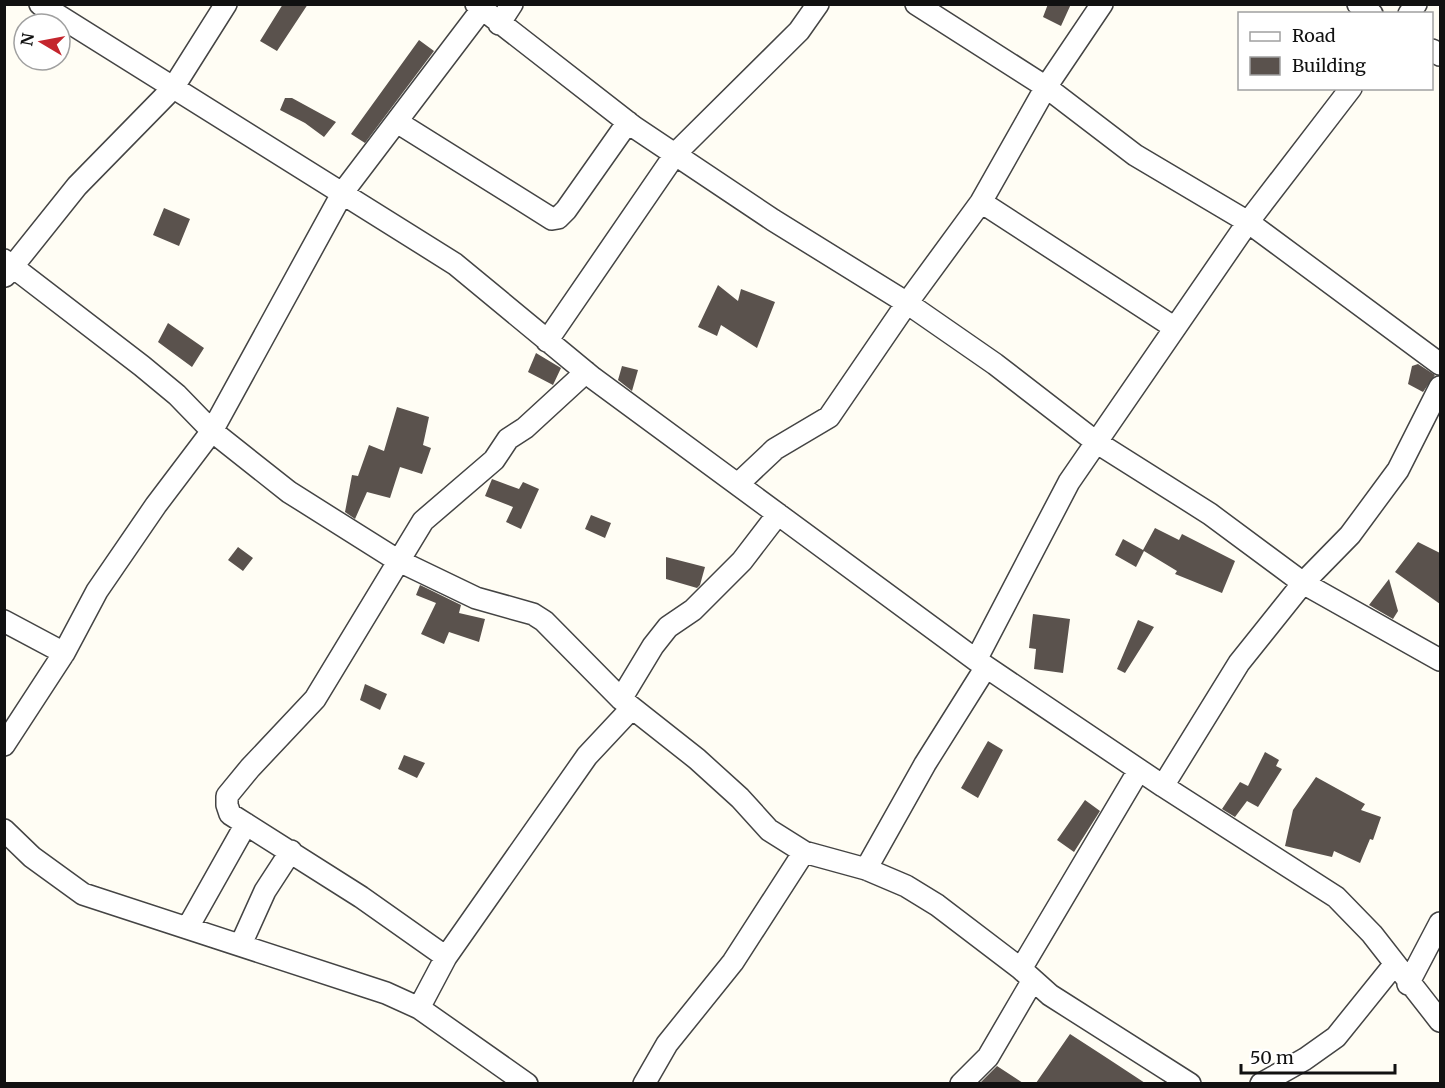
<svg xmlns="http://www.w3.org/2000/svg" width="1445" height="1088" viewBox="0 0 1445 1088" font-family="Merriweather,serif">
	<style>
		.building { fill: #5a524d }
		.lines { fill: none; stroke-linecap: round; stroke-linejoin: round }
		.minor-casing { stroke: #444; stroke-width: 24 }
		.minor { stroke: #fff; stroke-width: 21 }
	</style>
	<rect width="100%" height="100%" fill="#fffdf4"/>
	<path class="building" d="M283,4H308L277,51L260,41Z
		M1048,4H1071L1061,26L1043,17Z
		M419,40L434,51L365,143L351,134Z
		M285,98H292L336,122L324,137L305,123L280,110Z
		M164,208L190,219L179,246L153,235Z
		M718,285L738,301L741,289L775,302L757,348L721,325L717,336L698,327Z
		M168,323L204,348L192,367L158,342Z
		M536,353L561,368L553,385L528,372Z
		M1418,364L1435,375L1423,392L1408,384L1412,366Z
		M622,366L638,370L632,391L618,380Z
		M397,407L429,417L423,445L431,448L422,474L400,467L390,498L367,492L355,519L345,512L352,475L358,476L369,445L384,451Z
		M492,479L519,489L523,482L539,489L521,529L506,522L513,507L485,496Z
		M591,515L611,523L605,538L585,529Z
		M1155,528L1179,540L1182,534L1235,561L1222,593L1175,574L1177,571L1144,551L1136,567L1115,555L1123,539L1143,550Z
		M1418,542L1440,553V604L1395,572Z
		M238,547L253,558L243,571L228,560Z
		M666,557L705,567L700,585L697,588L666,579Z
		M1389,579L1398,611L1393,619L1369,605Z
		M420,585L461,605L459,613L485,619L479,642L449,632L444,644L421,634L436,603L416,595Z
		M1033,614L1070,619L1063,673L1034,669L1036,649L1029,648Z
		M1138,620L1154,627L1125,673L1117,669Z
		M365,684L387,694L380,710L360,700Z
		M988,741L1003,750L978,798L961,788Z
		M1265,752L1279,760L1276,766L1282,769L1258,807L1247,801L1235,817L1222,809L1240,782L1248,786Z
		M404,755L425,763L417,778L398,769Z
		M1316,777L1365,804L1361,810L1381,817L1373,840L1370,839L1360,863L1334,851L1332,857L1285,846L1293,810Z
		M1085,800L1100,811L1074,852L1057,840Z
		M1070,1034L1107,1058L1145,1083H1036Z
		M997,1066L1023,1083H980Z"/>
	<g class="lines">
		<defs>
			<path id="minor" d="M40,4L455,264L593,378L976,660L1163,786L1336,897L1372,934L1440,1021
				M476,4L634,127L773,220L907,303L995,364L1096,442L1210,514L1303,583L1440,660
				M916,4L1046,87L1135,155L1248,222L1440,364
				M1358,4L1372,14
				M1409,14L1416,4
				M499,24L512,4
				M1432,50L1440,55
				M397,122L552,219L558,218L566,210L628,122
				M981,202L1175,328
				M4,260L142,366L177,395L212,431L289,492L397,560L476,598L533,614L544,621L621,699L697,759L740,798L769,830L804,852L866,869L906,886L937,905L1021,969L1050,995L1190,1084
				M5,276L77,186L173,88L226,4
				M547,341L676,153L799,31L818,4
				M738,484L775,449L829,417L907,303L981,202L1046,87L1102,4
				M4,621L64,653
				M976,660L1069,482L1248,222L1351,88
				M621,699L653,646L668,627L693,610L742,561L778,514
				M4,745L64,653L97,591L156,505L212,431L343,192L482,9
				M1163,786L1239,663L1303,583L1350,535L1398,470L1440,387
				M4,830L32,857L83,894L386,993L419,1008L527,1084
				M866,869L925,764L986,667
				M188,927L246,824
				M241,944L265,891L291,851
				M446,957L361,897L230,814L227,805V796L250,768L315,699L423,521L494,460L508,439L525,428L586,372
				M1021,969L1139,770
				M1408,984L1440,923
				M419,1008L446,957L587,756L631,709
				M644,1084L667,1044L733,962L804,852
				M961,1084L988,1057L1033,980
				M1261,1084L1305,1059L1336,1037L1394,965"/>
		</defs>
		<use href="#minor" class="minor-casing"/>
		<use href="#minor" class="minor"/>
	</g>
	<rect width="1445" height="1088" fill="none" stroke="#111111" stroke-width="12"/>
	<rect x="1238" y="12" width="195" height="78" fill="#ffffff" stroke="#a0a0a0" stroke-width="1.5"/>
	<rect x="1250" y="32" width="30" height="9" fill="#ffffff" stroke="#a0a0a0" stroke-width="1.5"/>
	<text x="1292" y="42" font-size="18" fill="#111111">Road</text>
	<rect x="1250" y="57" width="30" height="18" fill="#5a524d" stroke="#a0a0a0" stroke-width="1.5"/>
	<text x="1292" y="72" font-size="18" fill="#111111">Building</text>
	<g transform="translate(42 42) rotate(280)"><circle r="28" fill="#ffffff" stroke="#a0a0a0" stroke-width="1.5"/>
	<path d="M0-4.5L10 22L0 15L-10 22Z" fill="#c4252d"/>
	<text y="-9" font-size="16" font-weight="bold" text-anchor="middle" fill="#111111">N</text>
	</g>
	<path d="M1241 1064v9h154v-9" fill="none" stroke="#111111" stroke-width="3"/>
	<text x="1250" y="1064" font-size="18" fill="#111111" stroke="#ffffff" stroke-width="4.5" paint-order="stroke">50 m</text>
</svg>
